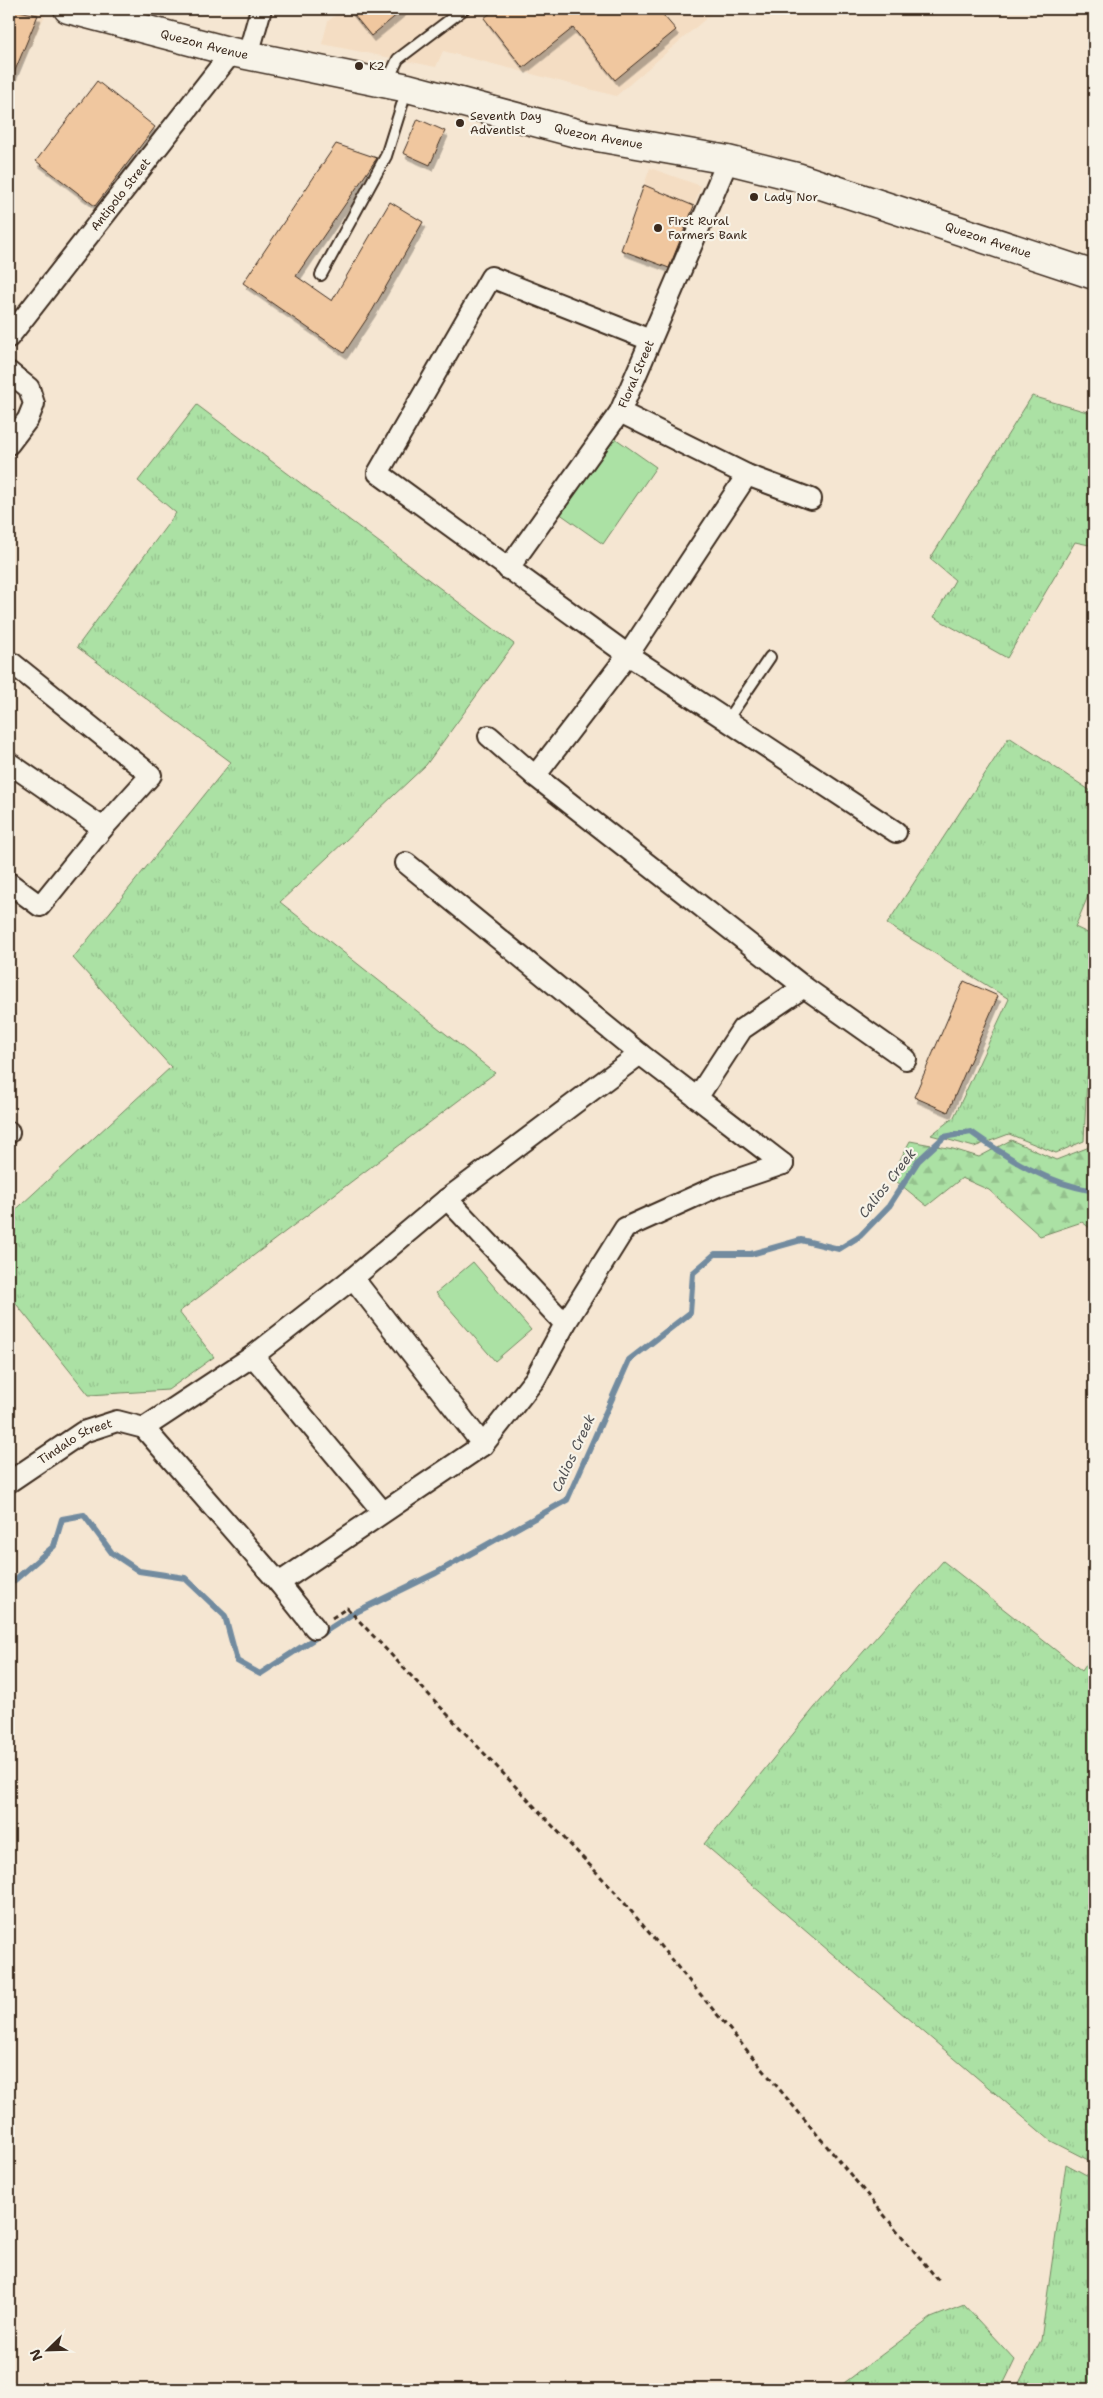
<svg xmlns="http://www.w3.org/2000/svg" width="1103" height="2398" viewBox="0 0 1103 2398" font-family="'Shantell Sans',sans-serif">
	<style>
		.built { fill: #f4ddc3 }
		.grass { fill: url(#grass-tufts); stroke: #738661 }
		.forest { fill: url(#forest-firs); stroke: #738661 }
		.garden { fill: #abe1a4; stroke: #738661 }
		.lines { fill: none; stroke-linecap: round; stroke-linejoin: round }
		.stream { stroke: #728b9f; stroke-width: 6 }
		.building { fill: #f0c79f; stroke: #3b2a1e; filter: url(#shadow) }
		.lane-casing { stroke: #3b2a1e; stroke-width: 14 }
		.street-casing { stroke: #3b2a1e; stroke-width: 24 }
		.secondary-casing { stroke: #3b2a1e; stroke-width: 31 }
		.path { stroke: #3b2a1e; stroke-width: 3; stroke-dasharray: 5 4; stroke-linecap: butt }
		.lane { stroke: #f7f3e8; stroke-width: 10 }
		.street { stroke: #f7f3e8; stroke-width: 20 }
		.secondary { stroke: #f7f3e8; stroke-width: 28 }
		.poi-dot { fill: #3b2a1e; stroke: #f7f3e8; stroke-width: 2 }
		.labels { text-anchor: middle; stroke-width: 4.5; stroke-linejoin: round; paint-order: stroke }
		.street-label { font-size: 12px; fill: #3b2a1e; stroke: #f7f3e8 }
		.poi-label { font-size: 12px; fill: #3b2a1e; stroke: #f7f3e8; text-anchor: start }
		.water-label { font-size: 14px; font-style: italic; fill: #525254; stroke: #f7f3e8 }
	</style>
	<defs>
		<pattern id="grass-tufts" width="24" height="20" patternUnits="userSpaceOnUse" patternTransform="scale(1.25)"><rect width="24" height="20" fill="#abe1a4"/><path d="M3 7l-1-3M5 7V3M7 7l1-3M15 17l-1-3M17 17v-4M19 17l1-3" fill="none" stroke="#94c18d"/></pattern>
		<pattern id="forest-firs" width="22" height="20" patternUnits="userSpaceOnUse" patternTransform="scale(1.25)"><rect width="22" height="20" fill="#abe1a4"/><path d="M5 1l3.5 6h-7zM16 11l3.5 6h-7z" fill="#94c18d"/></pattern>
		<filter id="shadow"><feDropShadow dx="3" dy="5.5" stdDeviation="0" flood-color="#0004"/></filter>
	</defs>
	<rect width="100%" height="100%" fill="#f5e6d2"/>
	<filter id="ink" filterUnits="userSpaceOnUse"><feTurbulence type="fractalNoise" baseFrequency=".02" numOctaves="2"/><feDisplacementMap in="SourceGraphic" scale="10" xChannelSelector="R" yChannelSelector="G"/><feConvolveMatrix kernelMatrix="1 2 1 2 8 2 1 2 1" color-interpolation-filters="sRGB"/></filter>
	<g filter="url(#ink)">
		<path class="built" d="M9,9H48L9,91Z
			M344,9H717L616,96L443,51L436,67L322,44L328,21Z
			M650,168L701,186L672,269L621,250Z"/>
		<path class="grass" d="M1032,396L1094,414V546L1075,542L1007,658L934,617L955,580L930,559Z
			M197,405L514,644L426,765L280,902L495,1073L179,1312L214,1357L168,1390L89,1395L9,1295V1216L171,1067L73,958L231,762L77,647L176,513L138,481Z
			M1009,737L1094,793V882L1075,927L1094,936V1061L1087,1077L1084,1141L1056,1153L1009,1134L974,1147L931,1135L954,1117L1009,999L887,924Z
			M943,1561L1082,1671L1094,1653V2163L1051,2141L704,1844L815,1707Z
			M1066,2164L1094,2179V2389H1016L1041,2340Z
			M964,2305L1015,2360L1001,2389H836L931,2318Z"/>
		<path class="forest" d="M1094,1109V1231L1082,1222L1040,1236L989,1190L962,1178L927,1206L891,1177L910,1141L953,1149L979,1157L1011,1140L1056,1160L1092,1146Z"/>
		<path class="garden" d="M612,436L656,467L603,544L559,513Z
			M473,1262L531,1330L495,1361L436,1293Z"/>
		<g class="lines">
			<path class="stream" d="M9,1585L54,1546L62,1519L84,1515L112,1553L139,1571L185,1578L225,1616L237,1661L260,1674L352,1614L436,1573L567,1500L629,1360L690,1313L693,1273L715,1254H751L801,1240L839,1249L860,1236L889,1206L918,1161L944,1137L971,1132C1009,1159 1046,1183 1094,1191"/>
		</g>
		<path class="building" d="M9,9L38,15L9,85Z
			M349,9H404L371,36Z
			M496,9H658L676,30L615,80L573,28L523,68L484,18Z
			M97,81L155,127L95,206L36,161Z
			M418,119L445,131L430,165L403,153Z
			M336,144L377,158L296,276L332,301L390,202L423,222L372,311L344,353L243,283Z
			M644,185L694,206L669,268L621,250Z
			M964,981L998,996L948,1112L914,1097Z"/>
		<g class="lines">
			<defs>
				<path id="lane" d="M387,82L398,59L464,9
					M321,275L386,156L407,89
					M727,720L770,657"/>
				<g id="street">
					<path d="M248,55L261,9"/>
					<path id="s1" d="M9,337L232,52"/>
					<path d="M650,340L491,277L378,473L628,655L896,832"/>
					<path d="M9,372L29,388L34,404L28,419L9,444"/>
					<path d="M620,412L747,475L811,499"/>
					<path id="s2" d="M508,569L620,412L728,160"/>
					<path d="M9,663H12L151,775L103,828L40,906L9,883"/>
					<path d="M489,736L535,776L804,987L906,1059"/>
					<path d="M9,763L103,828"/>
					<path d="M535,776L628,655L747,475"/>
					<path d="M406,863L640,1054L783,1164"/>
					<path d="M697,1098L742,1029L804,987"/>
					<path d="M9,1132V1133"/>
					<path d="M447,1199L565,1324"/>
					<path d="M353,1278L483,1445"/>
					<path d="M253,1356L382,1511"/>
					<path d="M144,1428L253,1356L353,1278L447,1199L640,1054"/>
					<path id="s3" d="M9,1482L83,1432L117,1421L144,1428L279,1583L315,1628"/>
					<path d="M279,1583L483,1445L535,1379L565,1324L625,1228L718,1186L783,1164"/>
				</g>
				<g id="secondary">
					<path id="s4" d="M68,9L232,52L408,88L580,134L728,160L797,177L1094,275"/>
				</g>
			</defs>
			<use href="#lane" class="lane-casing"/>
			<use href="#street" class="street-casing"/>
			<use href="#secondary" class="secondary-casing"/>
			<path class="path" d="M332,1618L347,1608L616,1893L939,2281"/>
			<use href="#lane" class="lane"/>
			<use href="#street" class="street"/>
			<use href="#secondary" class="secondary"/>
		</g>
	</g>
	<g class="poi-dot">
		<circle cx="359" cy="66" r="5"/>
		<circle cx="460" cy="123" r="5"/>
		<circle cx="754" cy="197" r="5"/>
		<circle cx="658" cy="228" r="5"/>
	</g>
	<g class="labels">
		<g class="street-label">
			<text dy="4" stroke="none"><textPath href="#s4" startOffset="141">Quezon Avenue</textPath></text>
			<text dy="4" stroke="none"><textPath href="#s4" startOffset="546">Quezon Avenue</textPath></text>
			<text dy="4" stroke="none"><textPath href="#s1" startOffset="181">Antipolo Street</textPath></text>
			<text dy="4" stroke="none"><textPath href="#s4" startOffset="950">Quezon Avenue</textPath></text>
			<text dy="4" stroke="none"><textPath href="#s2" startOffset="234">Floral Street</textPath></text>
			<text dy="4" stroke="none"><textPath href="#s3" startOffset="78">Tindalo Street</textPath></text>
		</g>
		<g class="poi-label">
			<text x="369" y="70">K2</text>
			<text x="470" y="120">Seventh Day<tspan x="470" dy="14">Adventist</tspan></text>
			<text x="764" y="201">Lady Nor</text>
			<text x="668" y="225">First Rural<tspan x="668" dy="14">Farmers Bank</tspan></text>
		</g>
		<g class="water-label">
			<text transform="translate(887 1183) rotate(-52)" y="5">Calios Creek</text>
			<text transform="translate(573 1453) rotate(-65)" y="5">Calios Creek</text>
		</g>
	</g>
	<rect width="1103" height="2398" fill="none" stroke="#f7f3e8" stroke-width="30"/>
	<rect x="15" y="15" width="1073" height="2368" fill="none" stroke="#3b2a1e" stroke-width="2" filter="url(#ink)"/>
	<g transform="translate(48 2350) rotate(247)" stroke="#f7f3e8" stroke-width="4" paint-order="stroke">
	<path d="M0-4L9 19L0 12L-9 19Z" fill="#3b2a1e"/>
	<text y="-8" font-size="14" font-weight="bold" text-anchor="middle" fill="#3b2a1e">N</text>
	</g>
</svg>
